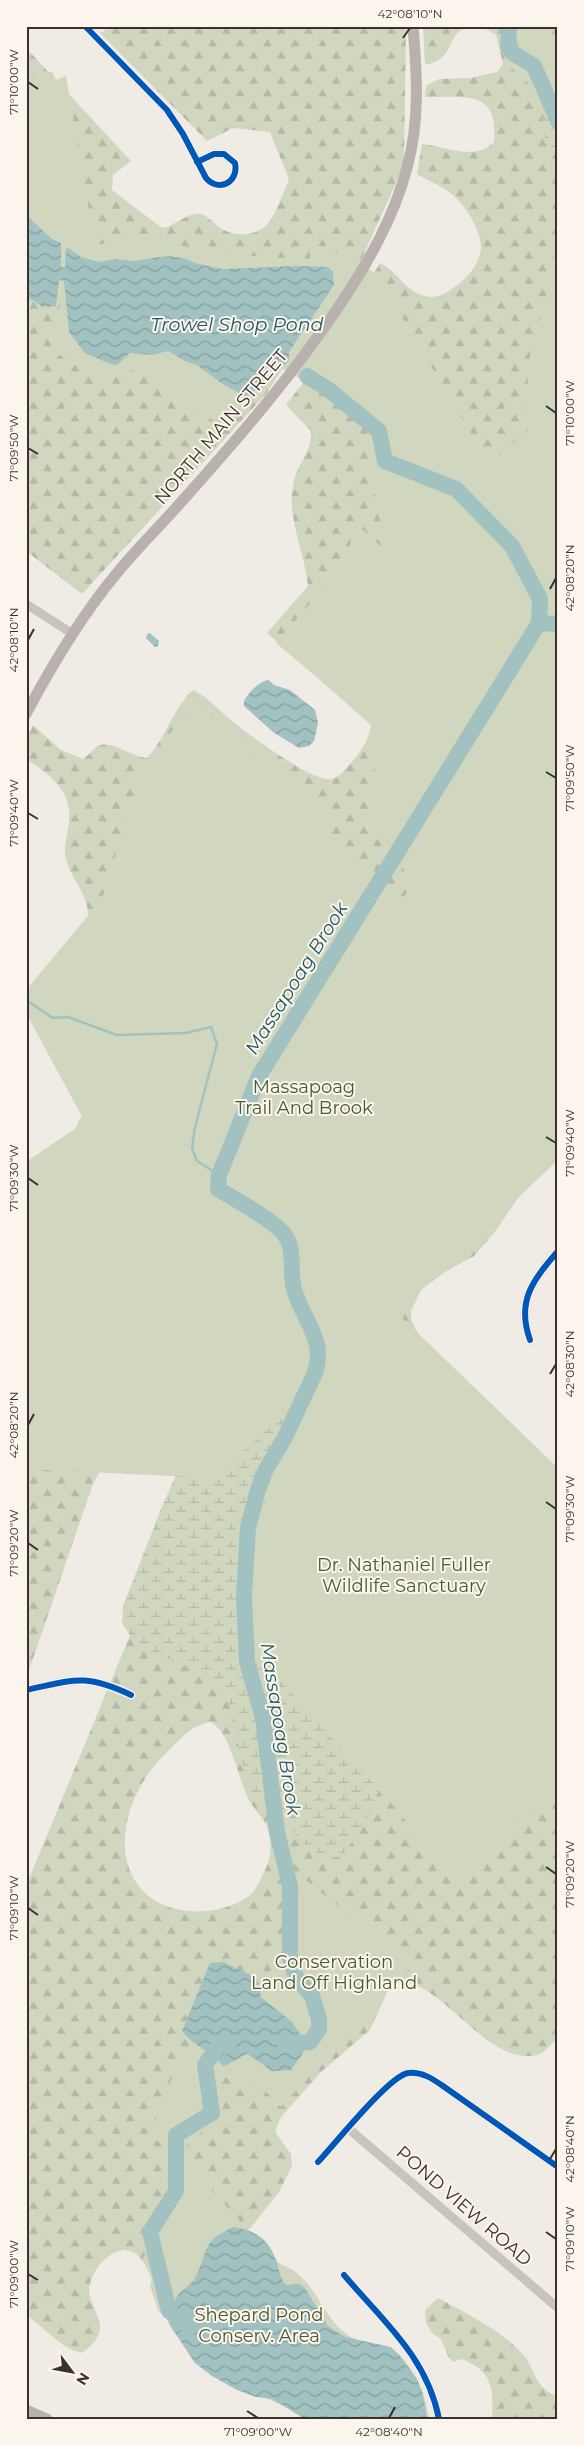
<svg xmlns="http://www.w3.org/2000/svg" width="584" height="2445" viewBox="0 0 584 2445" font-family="Montserrat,sans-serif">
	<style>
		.forest { fill: url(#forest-firs); fill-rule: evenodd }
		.wetland { fill: url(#wetland-marsh) }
		.green { fill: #d1d6bf }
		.water { fill: url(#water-waves) }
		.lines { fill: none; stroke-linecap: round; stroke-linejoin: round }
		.stream { stroke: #a1c2c1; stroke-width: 2.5 }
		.river { stroke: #a1c2c1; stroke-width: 16 }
		.minor { stroke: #c9c3be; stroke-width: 9 }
		.major { stroke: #b8b1ad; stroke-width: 11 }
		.cycleway-casing { stroke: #fbf5ee; stroke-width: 9 }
		.cycleway { stroke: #0057b8; stroke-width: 6 }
		.ticks { fill: none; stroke: #3b302b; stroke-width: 2 }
		.labels { text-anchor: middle; stroke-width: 4; stroke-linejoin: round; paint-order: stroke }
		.street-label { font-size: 18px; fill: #3b302b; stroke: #fbf5ee }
		.park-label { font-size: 18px; fill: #4a5a2e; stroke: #fbf5ee }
		.water-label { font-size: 19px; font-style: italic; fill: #1f5a5e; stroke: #fbf5ee }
		.neatline { fill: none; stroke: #3b302b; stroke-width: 2 }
		.ticks-label { font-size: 12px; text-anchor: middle; fill: #3b302b }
	</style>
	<defs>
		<pattern id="forest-firs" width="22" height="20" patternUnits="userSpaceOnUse" patternTransform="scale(1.25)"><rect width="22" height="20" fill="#d1d6bf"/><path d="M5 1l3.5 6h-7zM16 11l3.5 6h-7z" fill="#b4b8a4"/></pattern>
		<pattern id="wetland-marsh" width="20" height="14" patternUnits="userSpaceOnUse" patternTransform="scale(1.25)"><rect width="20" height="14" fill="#d1d6bf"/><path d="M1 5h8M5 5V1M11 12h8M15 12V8" fill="none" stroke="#b4b8a4"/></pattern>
		<pattern id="water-waves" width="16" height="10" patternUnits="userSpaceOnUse" patternTransform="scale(1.25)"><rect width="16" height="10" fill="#a1c2c1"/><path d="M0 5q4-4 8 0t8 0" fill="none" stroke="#849e9d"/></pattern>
	</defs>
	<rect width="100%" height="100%" fill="#f0ebe5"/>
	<path class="forest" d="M112,26H406L404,165L359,265L99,262L26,113V48L131,161L113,175L112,190L162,228C174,227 188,212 200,214C208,215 215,225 222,229C236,238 260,236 270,221C278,209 283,193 289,179L270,132L233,128L207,141L100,33Z
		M423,26H471C445,30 458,59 425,65Z
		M481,26H558V611L93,1484L26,1679V1163L75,1129L81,1117L83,1097L26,1007V987H39C48,976 85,937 87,927C93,899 75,886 67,862C62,847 68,836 69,821C73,791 48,773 26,759V739L33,725L61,750L83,759C89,755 93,749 98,746C110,739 132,757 147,758C166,738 172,710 193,690C207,697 215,706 226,716C242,730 310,781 329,779C338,779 344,771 350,764C360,753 369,740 371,725L267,633L308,586C305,553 287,519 293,486C296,464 312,454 311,431L286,405L322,358L380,263C398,272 405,291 425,296C436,299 445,294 453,288C465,281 480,264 481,248C482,232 465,205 453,195C443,186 428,181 417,174L422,144C445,146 475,162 494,142C499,88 464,98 425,97L426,86L439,79L470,78L497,72L503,64L496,35Z
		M59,280L285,365L266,394L82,594L26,551V301Z
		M374,1047L523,1191L494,1233L474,1256L445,1272L421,1290L411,1311V1319L418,1334L558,1484V2038C552,2043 544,2053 537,2055C484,2069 432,1962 390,1986L370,2030L321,2072L281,2117L276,2129V2133L291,2154L292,2166L279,2192L253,2225L173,2310L169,2324C166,2317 162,2310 160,2303C151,2279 141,2230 105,2259C97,2266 90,2279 89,2289C89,2302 99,2314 100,2326C101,2338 90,2348 81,2353C57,2346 46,2328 26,2315V1886ZM210,1722C230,1730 238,1778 248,1798C253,1809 267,1821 269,1833C272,1847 271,1858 265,1870C261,1879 256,1890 249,1896C220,1917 169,1918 143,1891C107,1853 130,1789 162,1757C176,1744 190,1725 210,1722Z
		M438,2298C467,2314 502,2330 524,2356C537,2372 534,2388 558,2396V2419H492C494,2388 492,2371 462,2359L453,2362L448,2356L441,2339L432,2333L426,2323L425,2310Z"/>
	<path class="wetland" d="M555,86L558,88V153L545,141L542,120L545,97Z
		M364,1084L389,1767L362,1829L341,1857H325L307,1847L286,1824L264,1808L249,1788L227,1698L215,1678L157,1654L131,1637L122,1623L123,1606L161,1509L268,1262Z"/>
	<path class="green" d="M513,26H541L558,56V115C551,102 546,86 530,85L503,60L521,42Z
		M52,71L56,80L66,76L95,245L151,236L185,247L241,255L309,260L312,249L354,257L377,275L489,464L528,430L526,406L530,354L545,303L558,233V1160L396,1312L558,1468V1803H539L514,1824L465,1887L425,1846L397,1810L252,1650L248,1547L252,1531L262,1514L266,1503L269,1461L290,1410L213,1478L26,1469V1356L30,1348L26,1346V1162L85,1122L26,1013V990L102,899L141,771L196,700L256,754H267L323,804L329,827L328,837L402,901L410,886L402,865L391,856L369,815L368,795L376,774L371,751L374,722L357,711L276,643L346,562L355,523L384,549L387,544L377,510L366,422L339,401L280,367L226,430L140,368L119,374L106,385L53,351L61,297L26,299V81Z
		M303,1878L413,1964L281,2107L260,2086L220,2076L216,2121C202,2130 192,2143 177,2152L280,2264C313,2276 317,2305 339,2328C350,2339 366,2344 381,2347C385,2348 392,2348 395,2351C413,2364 427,2398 429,2419H303L295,2411L263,2397L170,2322L158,2310L150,2286L153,2275L143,2258C154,2240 181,2208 176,2186C172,2169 162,2166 165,2147L149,2135L180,2058L184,2064L200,2049H209L285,1952Z"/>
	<path class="water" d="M26,215L52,239L61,243V267H65L66,249L68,248L81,257L99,262L116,259L134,261L167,256L184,258L195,263L222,269L297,266L327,267L333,272L334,285L289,352V360L285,365L277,363L251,395L246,397L221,383L197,365L185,361L168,351L152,355L130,353L117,365L110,364L85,353L69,332L64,281L59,280L56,306L43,307L31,299L26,301Z
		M150,633L159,641L158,646L155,647L146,638L147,634Z
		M268,680L274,685L290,690L315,710L318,723L314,741L309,746L299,748L273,732L244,706V701C249,692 258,682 268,680Z
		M223,1962L257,1978L261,1997L292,2022L306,2043L303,2053L291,2070L272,2071L248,2054C238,2056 233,2064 223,2066C212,2051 194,2047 182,2031L210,1963Z
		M233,2227C257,2231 269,2239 277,2263C279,2271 281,2279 286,2285L299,2284L305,2288L328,2326L345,2337L391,2347L400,2356L417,2379L423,2394L427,2419H305L272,2399L256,2397L237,2390L212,2376L195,2363L169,2324C171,2316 172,2305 176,2298C181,2290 191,2285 195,2278C210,2250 199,2243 233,2227Z"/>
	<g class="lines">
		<path class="stream" d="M26,1000L53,1018L68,1017L117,1035L186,1033L211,1027L217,1044L195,1127L192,1148L197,1161L219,1175"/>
		<path class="river" d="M509,26L508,46L513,53L534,66L558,121
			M539,623L558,624
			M285,2044L310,2042L319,2029V2019L312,1996L296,1977L290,1958V1886L277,1832L263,1718L247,1662L244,1596L248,1528L257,1493L265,1471L284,1439L314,1375C328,1341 302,1319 294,1289C289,1271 296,1249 284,1234C274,1220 234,1199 218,1189L219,1175L259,1076L539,623L540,599L512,546L456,489L385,461L379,431L329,390L307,376
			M190,2327L169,2311L150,2232L176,2191V2135L212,2113L205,2065L218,2046H228"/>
		<path class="minor" d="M85,26L167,110L183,134L206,178C219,193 239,182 235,163L224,154H214L197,162
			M26,604L73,634
			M530,1340C516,1301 533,1280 558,1251
			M26,1690C74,1680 84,1673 131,1695
			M349,2129L558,2308
			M318,2162C334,2145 389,2076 408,2073C421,2071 433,2079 443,2086L558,2167
			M344,2275C383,2321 427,2357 439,2419"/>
		<path class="major" d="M26,714C52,665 81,616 117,573C135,551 155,531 174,510C233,444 292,377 341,303C369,261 394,217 407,168C420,121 417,75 413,26
			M26,2410L47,2419"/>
		<defs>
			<path id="cycleway" d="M85,26L167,110L183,134L206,178C219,193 239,182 235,163L224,154H214L197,162
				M530,1340C516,1301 533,1280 558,1251
				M26,1690C74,1680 84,1673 131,1695
				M318,2162C334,2145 389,2076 408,2073C421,2071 433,2079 443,2086L558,2167
				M344,2275C383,2321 427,2357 439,2419"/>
		</defs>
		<use href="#cycleway" class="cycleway-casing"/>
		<use href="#cycleway" class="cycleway"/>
	</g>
	<path class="ticks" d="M403,38L410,28M28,82L38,89M546,406L556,413M28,448L38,454M550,589L556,578M28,640L34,629M546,772L556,778M28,813L38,819M546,1137L556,1143M28,1178L38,1185M550,1374L556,1364M28,1425L34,1414M546,1502L556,1509M28,1543L38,1550M546,1867L556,1874M28,1908L38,1915M550,2159L556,2149M546,2232L556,2239M28,2274L38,2280M247,2411L258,2418M389,2418L395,2407"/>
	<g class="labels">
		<g class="street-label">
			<text transform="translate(221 427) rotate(-50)" y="6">NORTH MAIN STREET</text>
			<text transform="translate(464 2206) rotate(41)" y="6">POND VIEW ROAD</text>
		</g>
		<g class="park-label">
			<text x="304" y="1093">Massapoag<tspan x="304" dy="21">Trail And Brook</tspan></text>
			<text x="404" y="1571">Dr. Nathaniel Fuller<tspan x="404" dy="21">Wildlife Sanctuary</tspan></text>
			<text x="334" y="1968">Conservation<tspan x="334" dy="21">Land Off Highland</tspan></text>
			<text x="259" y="2321">Shepard Pond<tspan x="259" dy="21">Conserv. Area</tspan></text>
		</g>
		<g class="water-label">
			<text x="237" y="331">Trowel Shop Pond</text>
			<text transform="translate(296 978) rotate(-58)" y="7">Massapoag Brook</text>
			<text transform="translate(281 1729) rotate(81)" y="7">Massapoag Brook</text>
		</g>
	</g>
	<rect width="584" height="2445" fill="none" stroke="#fbf5ee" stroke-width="55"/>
	<g transform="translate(72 2372) rotate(122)" stroke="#fbf5ee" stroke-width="4" paint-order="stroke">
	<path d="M0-4L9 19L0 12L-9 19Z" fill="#3b302b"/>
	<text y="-8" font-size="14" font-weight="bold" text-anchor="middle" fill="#3b302b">N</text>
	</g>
	<rect x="28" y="28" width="528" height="2390" class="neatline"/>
	<g class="ticks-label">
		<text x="410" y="18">42°08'10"N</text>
		<text transform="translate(14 82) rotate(-90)" y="4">71°10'00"W</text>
		<text transform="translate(570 413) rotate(-90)" y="4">71°10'00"W</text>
		<text transform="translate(14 448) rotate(-90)" y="4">71°09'50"W</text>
		<text transform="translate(570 578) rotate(-90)" y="4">42°08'20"N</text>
		<text transform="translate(14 640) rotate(-90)" y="4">42°08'10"N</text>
		<text transform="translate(570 778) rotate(-90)" y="4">71°09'50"W</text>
		<text transform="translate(14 813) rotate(-90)" y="4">71°09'40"W</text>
		<text transform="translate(570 1143) rotate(-90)" y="4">71°09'40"W</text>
		<text transform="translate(14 1178) rotate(-90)" y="4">71°09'30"W</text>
		<text transform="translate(570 1364) rotate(-90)" y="4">42°08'30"N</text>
		<text transform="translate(14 1425) rotate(-90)" y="4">42°08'20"N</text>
		<text transform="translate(570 1509) rotate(-90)" y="4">71°09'30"W</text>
		<text transform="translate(14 1543) rotate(-90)" y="4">71°09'20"W</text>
		<text transform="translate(570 1874) rotate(-90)" y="4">71°09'20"W</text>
		<text transform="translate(14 1908) rotate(-90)" y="4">71°09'10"W</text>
		<text transform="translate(570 2149) rotate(-90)" y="4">42°08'40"N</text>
		<text transform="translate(570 2239) rotate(-90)" y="4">71°09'10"W</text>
		<text transform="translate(14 2274) rotate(-90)" y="4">71°09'00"W</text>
		<text x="258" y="2436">71°09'00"W</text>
		<text x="389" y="2436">42°08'40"N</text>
	</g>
</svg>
